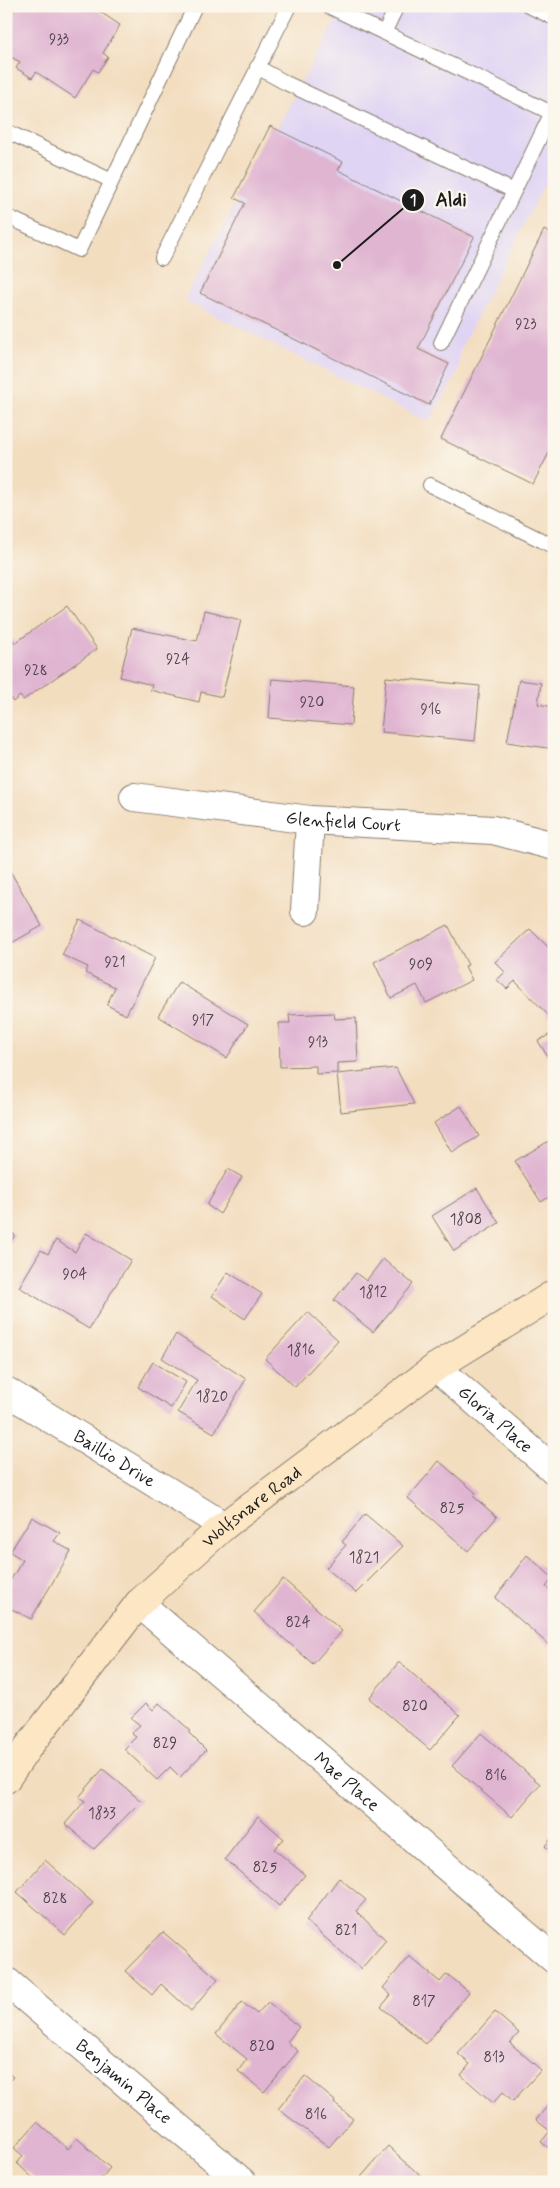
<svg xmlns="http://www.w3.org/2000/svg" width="560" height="2188" viewBox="0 0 560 2188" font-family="Mynerve,sans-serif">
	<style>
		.built { fill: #e0d4f4 }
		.building { fill: #e0b5d2 }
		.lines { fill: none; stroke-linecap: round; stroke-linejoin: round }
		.lane-casing { stroke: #887c6e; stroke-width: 16 }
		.street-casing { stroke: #887c6e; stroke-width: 30 }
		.secondary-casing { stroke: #887c6e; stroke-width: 30 }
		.lane { stroke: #fff; stroke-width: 14 }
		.street { stroke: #fff; stroke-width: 28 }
		.secondary { stroke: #fce6c4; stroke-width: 28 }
		.labels { text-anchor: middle; stroke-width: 4.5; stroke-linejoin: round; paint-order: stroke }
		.number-label { font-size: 15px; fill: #4d424a }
		.street-label { font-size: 18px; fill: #1c1c1c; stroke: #fbf7ec }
		.leader { fill: none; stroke: #1c1c1c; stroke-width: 2 }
		.callout-dot { fill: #1c1c1c; stroke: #fbf7ec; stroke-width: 2 }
		.mark-label { font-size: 15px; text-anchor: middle; font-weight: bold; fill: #fff }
		.callout-label { font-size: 19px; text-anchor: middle; font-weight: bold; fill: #1c1c1c; stroke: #fbf7ec; stroke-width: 4.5; stroke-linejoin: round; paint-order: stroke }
	</style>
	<rect width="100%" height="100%" fill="#fbf7ec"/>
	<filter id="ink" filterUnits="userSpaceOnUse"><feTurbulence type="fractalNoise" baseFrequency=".02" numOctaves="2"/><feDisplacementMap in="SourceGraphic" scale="10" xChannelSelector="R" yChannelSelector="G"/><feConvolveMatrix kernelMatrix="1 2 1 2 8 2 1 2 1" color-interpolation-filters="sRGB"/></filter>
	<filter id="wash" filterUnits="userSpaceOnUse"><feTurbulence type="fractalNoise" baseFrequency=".0096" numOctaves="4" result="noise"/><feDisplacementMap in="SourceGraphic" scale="20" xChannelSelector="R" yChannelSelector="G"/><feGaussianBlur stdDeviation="1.12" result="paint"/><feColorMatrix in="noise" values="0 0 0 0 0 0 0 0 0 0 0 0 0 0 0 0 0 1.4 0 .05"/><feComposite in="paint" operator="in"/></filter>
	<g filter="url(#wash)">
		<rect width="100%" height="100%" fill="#f3ddbf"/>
		<path class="built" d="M343,6H554V165L460,350L458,372L429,422L184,300Z"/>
		<g id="blocks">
			<path class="building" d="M6,6H91L120,25L103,53L108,57L98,72L93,69L75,98L36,72L32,78L16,68L20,62L6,54Z
				M270,126L343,162L338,170L474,237L418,349L449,364L429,405L200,293L245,203L234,198Z
				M544,230L554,235V413L550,421L554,423V443L533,484L441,439Z
				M67,606L97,649L23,700L20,696L13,702L6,691V630L15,643Z
				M204,611L241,620L222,697L201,692L199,702L150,690L152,685L120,677L132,628L197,641Z
				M386,677L480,686L475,741L381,732Z
				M272,679L354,686L351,725L269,718Z
				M519,680L541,683L538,704L554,707V749L507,742Z
				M6,864L42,926L6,946Z
				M80,920L155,958L126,1015L107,1005L115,987L85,973L88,967L62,955Z
				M448,925L468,965L465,966L472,980L426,1003L417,985L391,998L374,962Z
				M530,929L554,953V1016L551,1018L515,981L507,989L497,980L505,972L495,962Z
				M179,982L248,1024L227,1058L158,1016Z
				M334,1013L335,1019L356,1018L358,1062L337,1063V1073L316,1074V1066L280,1067L279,1023H290L289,1015Z
				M552,1033L554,1036V1067L538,1041Z
				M396,1068L414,1104L341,1112L337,1074Z
				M461,1106L479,1136L452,1153L434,1123Z
				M554,1138V1194L541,1202L515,1161Z
				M228,1169L242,1177L220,1214L207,1205Z
				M477,1188L499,1223L454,1251L432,1216Z
				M6,1229L15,1235L6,1250Z
				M86,1233L131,1260L89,1329L19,1287L41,1250L48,1254L56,1240L75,1252Z
				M383,1259L413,1284L373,1332L334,1300L356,1273L366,1281Z
				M228,1272L262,1294L245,1319L212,1296Z
				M308,1312L338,1340L295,1387L265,1359Z
				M176,1334L246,1379L214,1433L178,1412L197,1380L162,1358Z
				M153,1362L186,1382L171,1408L138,1387Z
				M439,1461L476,1493L473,1496L497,1517L468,1551L408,1498Z
				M365,1514L403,1546L356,1593L326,1568L346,1545L342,1542Z
				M32,1517L60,1533L54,1541L71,1551L31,1619L6,1606V1587L23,1560L10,1552Z
				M527,1555L553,1578L546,1587L554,1594V1640L549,1645L495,1598Z
				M283,1579L342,1631L313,1664L254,1612Z
				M399,1662L460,1715L430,1750L369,1698Z
				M146,1703L153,1710L159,1703L191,1731L189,1733L206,1750L180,1777L170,1767L157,1780L124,1749L136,1737L131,1733L140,1725L131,1718Z
				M481,1733L540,1784L512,1817L452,1766Z
				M103,1769L141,1801L94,1849L65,1824L85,1801L79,1797Z
				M258,1816L284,1839L274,1849L305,1875L279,1906L225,1859Z
				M554,1835V1854L545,1846Z
				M45,1860L93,1903L65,1935L17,1892Z
				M339,1878L366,1900L356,1911L386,1940L361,1969L306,1921Z
				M163,1932L218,1979L191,2011L161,1984L152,1995L125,1971Z
				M409,1956L440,1982L447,1974L469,1992L426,2044L381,2007L391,1995L383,1988Z
				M242,2002L257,2014L268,2002L299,2027L287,2042L298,2051L264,2092L238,2071L247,2059L216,2034Z
				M495,2012L519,2033L510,2043L541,2070L513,2101L503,2092L493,2103L461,2075L470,2064L458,2054Z
				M6,2072L13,2077L6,2085Z
				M305,2076L335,2101L334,2103L353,2119L329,2147L278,2109Z
				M554,2098V2152L541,2142L550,2131L536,2120Z
				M37,2122L68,2149L77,2138L110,2168L98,2182H37L17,2163L23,2156L14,2148Z
				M388,2146L427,2182H366L361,2177Z"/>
		</g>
	</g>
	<g filter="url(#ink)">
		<use href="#blocks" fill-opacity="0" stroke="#887c6e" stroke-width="1"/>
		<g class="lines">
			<defs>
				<path id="lane" d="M328,6L554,114
					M529,6L554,18
					M384,33L397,6
					M257,67L286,83L514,191
					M6,131L112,181
					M6,216L79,250L195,6
					M162,258L289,6
					M441,343L554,108
					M430,485L551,545L554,540"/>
				<g id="street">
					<path id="s1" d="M134,797L310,820L493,830L554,846"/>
					<path d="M305,911L310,820"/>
					<path id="s2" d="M436,1367L554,1470"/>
					<path id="s3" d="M6,1391L224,1526"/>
					<path id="s4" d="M139,1603L554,1959"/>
					<path id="s5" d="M6,1981L242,2182"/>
				</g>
				<g id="secondary">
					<path id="s6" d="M6,1779L28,1747L139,1603L224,1526L436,1367L554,1294"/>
				</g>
			</defs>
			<use href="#lane" class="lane-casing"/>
			<use href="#street" class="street-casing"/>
			<use href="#secondary" class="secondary-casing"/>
			<use href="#lane" class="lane"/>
			<use href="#street" class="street"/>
			<use href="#secondary" class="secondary"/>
		</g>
	</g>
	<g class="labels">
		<g class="number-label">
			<text x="59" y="44">933</text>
			<text x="526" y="329">923</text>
			<text x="178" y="664">924</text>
			<text x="36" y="675">928</text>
			<text x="312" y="707">920</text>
			<text x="431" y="714">916</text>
			<text x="115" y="967">921</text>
			<text x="421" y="969">909</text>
			<text x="203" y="1025">917</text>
			<text x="318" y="1047">913</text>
			<text x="466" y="1224">1808</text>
			<text x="75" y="1279">904</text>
			<text x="373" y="1297">1812</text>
			<text x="301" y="1355">1816</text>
			<text x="212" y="1401">1820</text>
			<text x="452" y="1513">825</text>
			<text x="364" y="1562">1821</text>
			<text x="298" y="1627">824</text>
			<text x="415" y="1711">820</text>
			<text x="165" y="1748">829</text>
			<text x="496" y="1780">816</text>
			<text x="102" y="1818">1833</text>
			<text x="265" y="1872">825</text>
			<text x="55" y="1903">828</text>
			<text x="346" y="1935">821</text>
			<text x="424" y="2006">817</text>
			<text x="262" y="2051">820</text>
			<text x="494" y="2062">813</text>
			<text x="316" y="2119">816</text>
		</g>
		<g class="street-label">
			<text dy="6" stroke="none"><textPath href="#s1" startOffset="211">Glenfield Court</textPath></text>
			<text dy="6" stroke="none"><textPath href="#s2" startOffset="79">Gloria Place</textPath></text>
			<text dy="6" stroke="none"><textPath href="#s3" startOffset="128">Baillio Drive</textPath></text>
			<text dy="6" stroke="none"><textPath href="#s6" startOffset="369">Wolfsnare Road</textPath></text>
			<text dy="6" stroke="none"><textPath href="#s4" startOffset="274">Mae Place</textPath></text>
			<text dy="6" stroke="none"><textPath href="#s5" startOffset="155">Benjamin Place</textPath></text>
		</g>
	</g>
	<path class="leader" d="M337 265L413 200"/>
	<g class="callout-dot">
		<circle cx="337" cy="265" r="5"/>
		<circle cx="413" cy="200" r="12"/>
	</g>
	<g class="mark-label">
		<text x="413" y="205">1</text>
	</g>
	<g class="callout-label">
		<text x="451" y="206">Aldi</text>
	</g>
	<rect width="560" height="2188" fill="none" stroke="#fbf7ec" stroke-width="25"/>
</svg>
